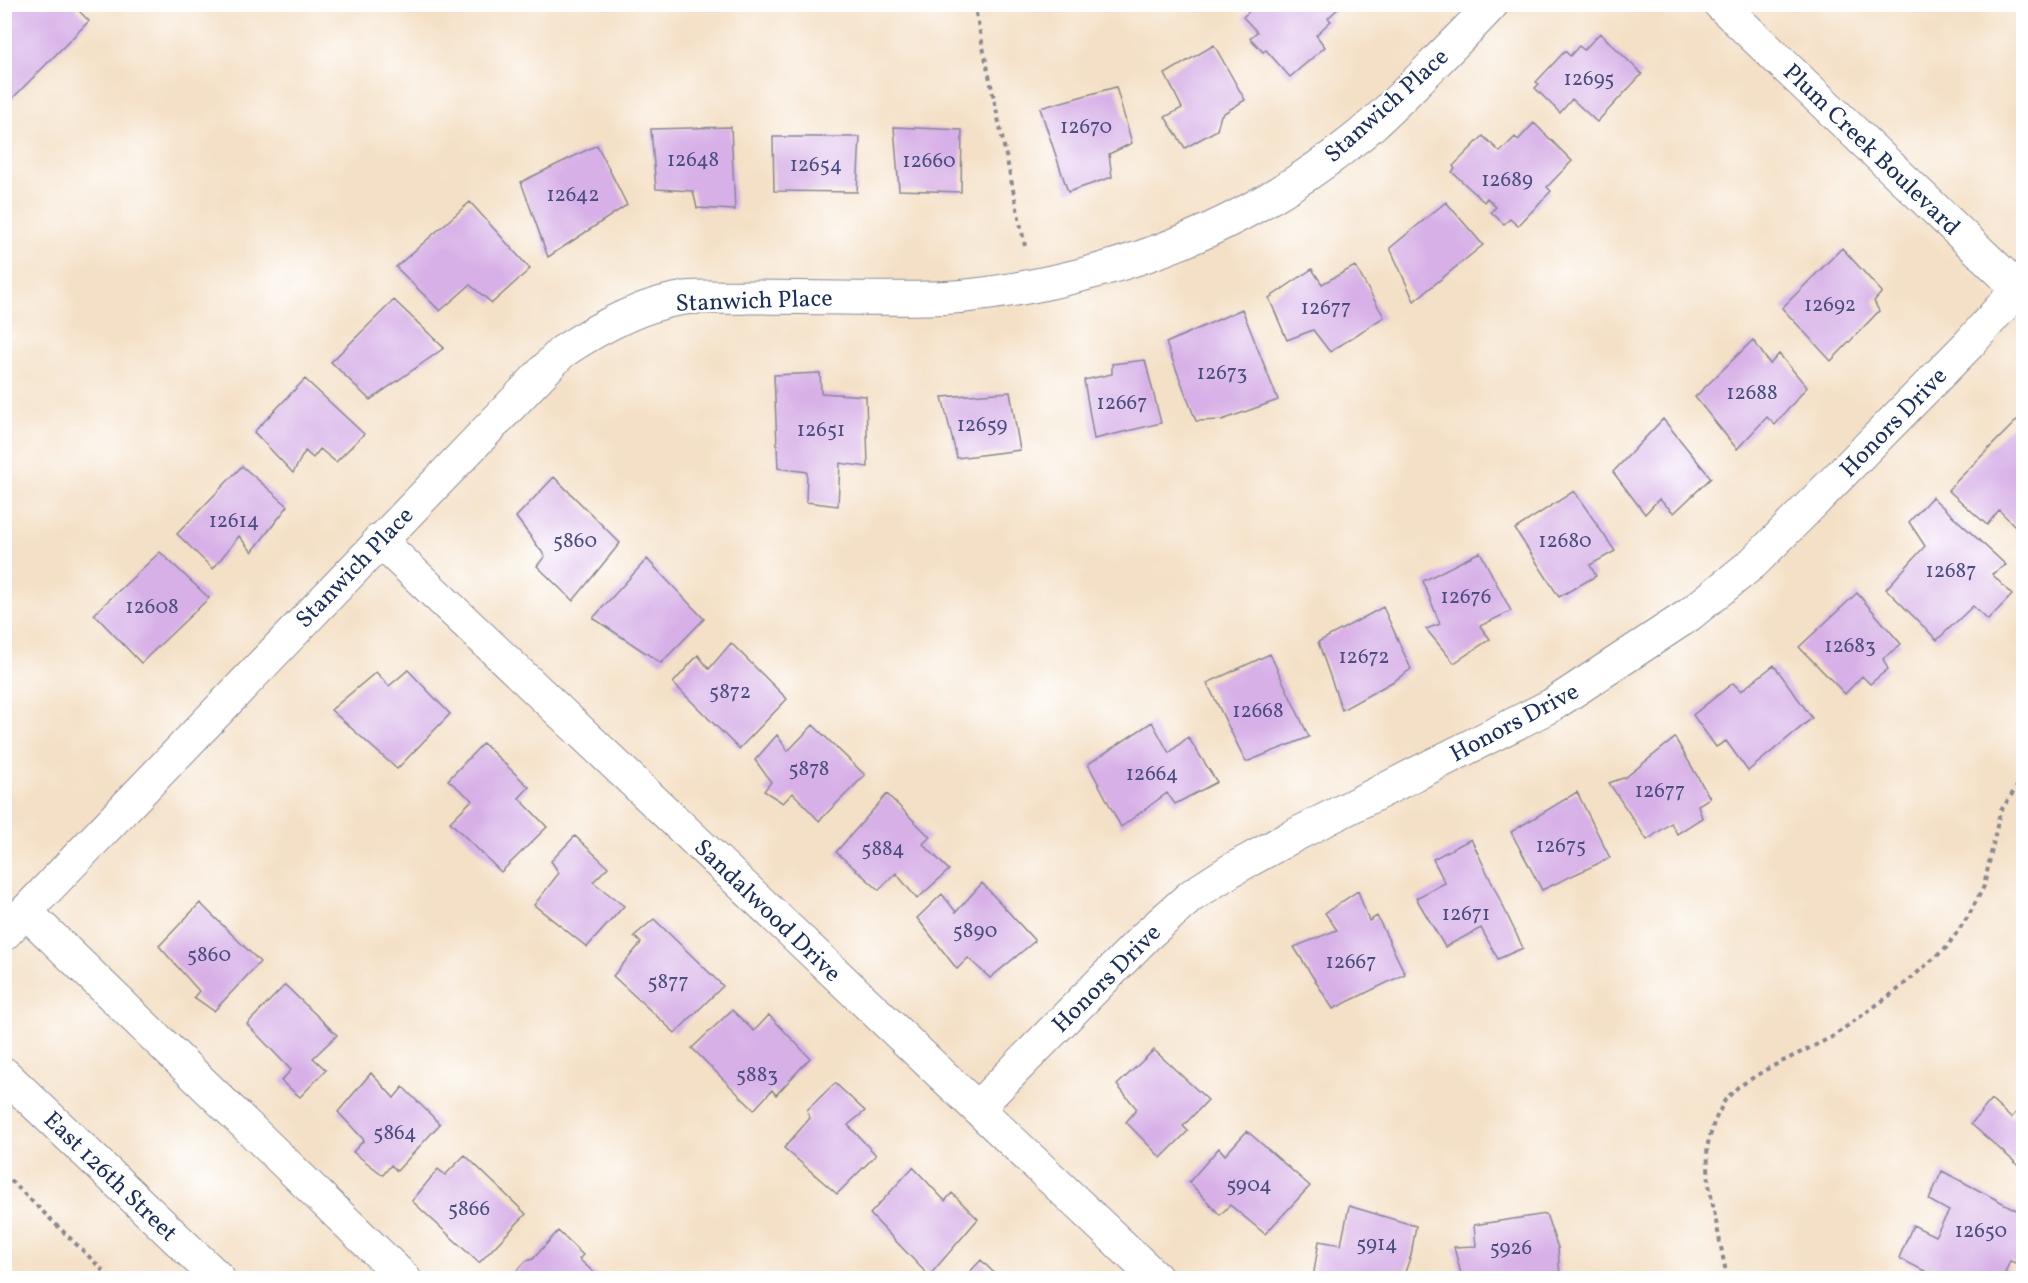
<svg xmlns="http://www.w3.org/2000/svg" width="2028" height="1283" viewBox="0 0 2028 1283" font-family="Vollkorn,serif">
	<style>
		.building { fill: #d7b0e7 }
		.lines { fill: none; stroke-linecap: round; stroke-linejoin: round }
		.minor-casing { stroke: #888892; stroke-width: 35 }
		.tertiary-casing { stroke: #888892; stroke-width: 35 }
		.path { stroke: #888892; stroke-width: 4; stroke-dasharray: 4.5 4.5; stroke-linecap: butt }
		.minor { stroke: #fff; stroke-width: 33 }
		.tertiary { stroke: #fff; stroke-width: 33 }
		.labels { text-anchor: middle; stroke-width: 5; stroke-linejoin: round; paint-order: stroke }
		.number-label { font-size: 21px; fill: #4a4f80 }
		.street-label { font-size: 24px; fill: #1b2f5e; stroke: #fff }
	</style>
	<rect width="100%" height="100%" fill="#fff"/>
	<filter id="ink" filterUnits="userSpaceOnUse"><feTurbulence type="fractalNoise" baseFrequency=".0167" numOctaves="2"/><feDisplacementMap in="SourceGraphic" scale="12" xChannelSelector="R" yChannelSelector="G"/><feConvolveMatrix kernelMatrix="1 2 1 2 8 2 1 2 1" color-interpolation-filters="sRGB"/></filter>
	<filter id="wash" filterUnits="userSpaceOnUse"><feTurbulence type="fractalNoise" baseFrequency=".008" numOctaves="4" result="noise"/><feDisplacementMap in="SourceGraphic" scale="24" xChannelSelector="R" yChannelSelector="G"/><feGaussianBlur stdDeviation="1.35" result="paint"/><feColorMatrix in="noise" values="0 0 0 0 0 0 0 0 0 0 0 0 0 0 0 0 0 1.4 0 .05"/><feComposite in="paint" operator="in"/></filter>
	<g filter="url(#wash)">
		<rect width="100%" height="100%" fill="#f4e0c6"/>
		<g id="blocks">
			<path class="building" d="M4,4H72L89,21L4,107Z
				M1257,4H1343L1328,18L1331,21L1316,35L1325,47L1290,77L1266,50L1263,52L1250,38L1257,32L1243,17Z
				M1600,33L1642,74L1597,122L1572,99L1560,113L1535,88L1539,84L1536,82L1565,51L1570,56L1579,46L1584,50Z
				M1214,45L1245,100L1221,115L1217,130L1185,148L1165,117L1182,108L1165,74Z
				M1116,87L1132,143L1109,154L1112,177L1068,192L1040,108Z
				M1534,123L1572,161L1547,187L1551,191L1518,226L1510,219L1504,224L1491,212L1496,207L1487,198L1484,202L1452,172L1455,169L1453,166L1483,136L1500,152L1515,137L1518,140Z
				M731,127L735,210L697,208L693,191L656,189L651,129Z
				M894,127L962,130L961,192L899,190Z
				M773,137H860L857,192L774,191Z
				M597,145L627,205L548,257L521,182Z
				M470,202L530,269L492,303L470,285L440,311L396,267Z
				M1446,202L1483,245L1414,301L1390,248Z
				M1842,248L1882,292L1874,301L1879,311L1831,361L1782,308Z
				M1355,266L1384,317L1330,352L1313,330L1287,340L1269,298L1312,269L1322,284Z
				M394,300L444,348L370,400L331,362Z
				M1242,309L1278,400L1222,420L1196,421L1166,343Z
				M1753,340L1770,364L1779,354L1807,387L1775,425L1767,417L1737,449L1695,397Z
				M1145,360L1161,423L1094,439L1084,380L1112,374V364Z
				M820,373L821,393L866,396L868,467L840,463L838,506L806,502L807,472L778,468L774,375Z
				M305,379L364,434L336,462L320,449L313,458L305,451L293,473L254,432Z
				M1010,392L1020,450L957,458L942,397Z
				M2021,416L2024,418V525L2019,530L1999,510L1987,525L1948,490Z
				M1663,419L1711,478L1674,513L1659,499L1645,514L1613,472Z
				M242,466L288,506L252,552L239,536L213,569L177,534Z
				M554,477L620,543L573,601L537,566L545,556L516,517Z
				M1574,491L1615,551L1590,565L1596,576L1559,597L1515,529Z
				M1932,497L2006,565L1992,574L2012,595L1988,620L1973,606L1937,640L1886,589L1925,546L1909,522Z
				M160,552L209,598L141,663L94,614Z
				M1480,552L1511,611L1480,626L1490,639L1454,663L1426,629L1440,624L1423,581Z
				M647,559L704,619L661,663L593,618Z
				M1857,593L1901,644L1883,659L1888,669L1870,684L1862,676L1845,694L1799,647Z
				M1383,607L1411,669L1394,681L1342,710L1318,642Z
				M731,643L787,699L739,749L673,683L698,655L709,669Z
				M1270,654L1309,737L1246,762L1207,683Z
				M1774,665L1812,718L1748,771L1726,741L1716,747L1693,715L1733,683L1741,691Z
				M408,670L450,714L397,769L331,710L376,672L389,686Z
				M1152,722L1169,753L1188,737L1217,782L1175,804L1167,793L1121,827L1088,764Z
				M813,725L865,775L819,821L793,793L783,803L764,791L771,782L755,760L777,735L788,751Z
				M1675,738L1710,798L1698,805L1702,818L1677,834L1671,823L1647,840L1609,783L1626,777Z
				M483,743L529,787L519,798L547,827L501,872L450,822L472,800L448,780Z
				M1577,792L1610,858L1542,890L1511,832Z
				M887,794L930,837L923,844L949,870L917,899L896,873L879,890L836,852Z
				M575,836L608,867L593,882L624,906L587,947L534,905L559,873L551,861Z
				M1471,839L1523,948L1498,959L1481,928L1445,947L1416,898L1445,883L1433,859Z
				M982,883L1035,941L990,978L968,958L957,969L917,918L942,894L956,912Z
				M1358,891L1369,921L1377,916L1405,974L1333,1009L1294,947L1337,930L1325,913Z
				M200,903L260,962L214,1011L194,997L199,991L159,946Z
				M654,919L723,986L675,1033L613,976L641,943L634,936Z
				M285,985L337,1035L313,1058L326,1070L300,1097L281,1081L291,1070L247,1024Z
				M732,1010L754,1031L769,1015L810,1058L776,1095L772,1090L754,1110L692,1048Z
				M1154,1050L1208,1100L1183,1126L1188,1131L1161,1158L1126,1122L1137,1109L1117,1085Z
				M371,1073L394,1098L403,1087L440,1124L397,1171L391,1165L383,1175L353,1152L364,1140L338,1112Z
				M835,1083L865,1111L848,1125L876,1155L837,1194L784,1148L810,1118L807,1110Z
				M1991,1100L2011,1118L2024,1104V1170L1971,1124Z
				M1247,1131L1310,1186L1265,1234L1230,1205L1220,1215L1189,1182L1219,1148L1225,1155Z
				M465,1155L526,1214L479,1263L412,1201L438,1169L445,1175Z
				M913,1167L945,1201L952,1193L978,1219L929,1276L870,1214Z
				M1942,1171L2024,1214V1266L2010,1261L2005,1273L2014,1278H1938L1899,1258L1913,1225L1935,1236L1949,1211L1929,1200Z
				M1349,1206L1416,1226L1411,1255L1403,1278H1313L1319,1241L1341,1245Z
				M1546,1214L1558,1248L1560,1277L1462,1278L1454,1247L1476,1246L1474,1225Z
				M558,1231L583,1255L579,1259L600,1278H510L526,1261L533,1259Z
				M981,1260L999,1278H964Z"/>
		</g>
	</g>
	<g filter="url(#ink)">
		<use href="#blocks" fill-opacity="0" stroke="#888892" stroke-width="1.5"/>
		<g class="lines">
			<defs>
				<path id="minor" d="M1720,4L2024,294
					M379,540L1156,1278
					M26,912L404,1278
					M4,934L562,352C598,328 641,304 685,298C705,296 727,298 747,297C808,297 868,299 929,298C965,298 1002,292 1037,285C1158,261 1263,214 1359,136C1385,115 1407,91 1430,68C1451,46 1472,26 1492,4
					M977,1108L1146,936L1191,896L1233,869L1295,835L1552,705L1689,615L1753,563L1802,514L1969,344L2024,282"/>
				<path id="tertiary" d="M4,1074L218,1278"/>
			</defs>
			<use href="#minor" class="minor-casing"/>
			<use href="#tertiary" class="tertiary-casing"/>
			<path class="path" d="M974,4L1025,246
				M4,1174L111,1278
				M1727,1278L1709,1185L1707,1147L1714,1122L1725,1100L1738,1087L1767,1069L1832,1037L1896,991L1946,948L1969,915L1984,886L2000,812L2024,776"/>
			<use href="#minor" class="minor"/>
			<use href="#tertiary" class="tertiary"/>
		</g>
	</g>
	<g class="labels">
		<g class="number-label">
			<text x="1589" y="85">12695</text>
			<text x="1086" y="133">12670</text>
			<text x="693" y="166">12648</text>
			<text x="929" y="167">12660</text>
			<text x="816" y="171">12654</text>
			<text x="1507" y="186">12689</text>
			<text x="573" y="201">12642</text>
			<text x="1830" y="311">12692</text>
			<text x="1326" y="314">12677</text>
			<text x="1222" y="379">12673</text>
			<text x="1752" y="399">12688</text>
			<text x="1122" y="409">12667</text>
			<text x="982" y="431">12659</text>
			<text x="821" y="436">12651</text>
			<text x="234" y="527">12614</text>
			<text x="575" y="547">5860</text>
			<text x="1565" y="547">12680</text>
			<text x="1951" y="577">12687</text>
			<text x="1466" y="603">12676</text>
			<text x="152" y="613">12608</text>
			<text x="1850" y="652">12683</text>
			<text x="1364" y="663">12672</text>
			<text x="730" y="698">5872</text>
			<text x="1258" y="717">12668</text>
			<text x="809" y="775">5878</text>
			<text x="1152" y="780">12664</text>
			<text x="1660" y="797">12677</text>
			<text x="1561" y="852">12675</text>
			<text x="883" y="855">5884</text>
			<text x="1466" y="920">12671</text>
			<text x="975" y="937">5890</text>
			<text x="209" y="961">5860</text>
			<text x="1351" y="968">12667</text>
			<text x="668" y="988">5877</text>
			<text x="757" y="1081">5883</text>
			<text x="395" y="1139">5864</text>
			<text x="1249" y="1191">5904</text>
			<text x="469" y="1215">5866</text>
			<text x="1981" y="1237">12650</text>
			<text x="1377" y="1250">5914</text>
			<text x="1511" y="1254">5926</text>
		</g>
		<g class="street-label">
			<text transform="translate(1386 105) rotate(-42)" y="8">Stanwich Place</text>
			<text transform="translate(1872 149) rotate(44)" y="8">Plum Creek Boulevard</text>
			<text transform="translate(754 300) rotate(-2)" y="8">Stanwich Place</text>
			<text transform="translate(1893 422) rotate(-46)" y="8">Honors Drive</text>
			<text transform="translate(354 567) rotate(-46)" y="8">Stanwich Place</text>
			<text transform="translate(1514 722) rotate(-28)" y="8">Honors Drive</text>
			<text transform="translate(768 910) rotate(44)" y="8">Sandalwood Drive</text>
			<text transform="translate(1106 978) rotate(-45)" y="8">Honors Drive</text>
			<text transform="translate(111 1176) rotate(44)" y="8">East 126th Street</text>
		</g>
	</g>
	<rect width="2028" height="1283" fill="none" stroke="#fff" stroke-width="24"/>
</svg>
